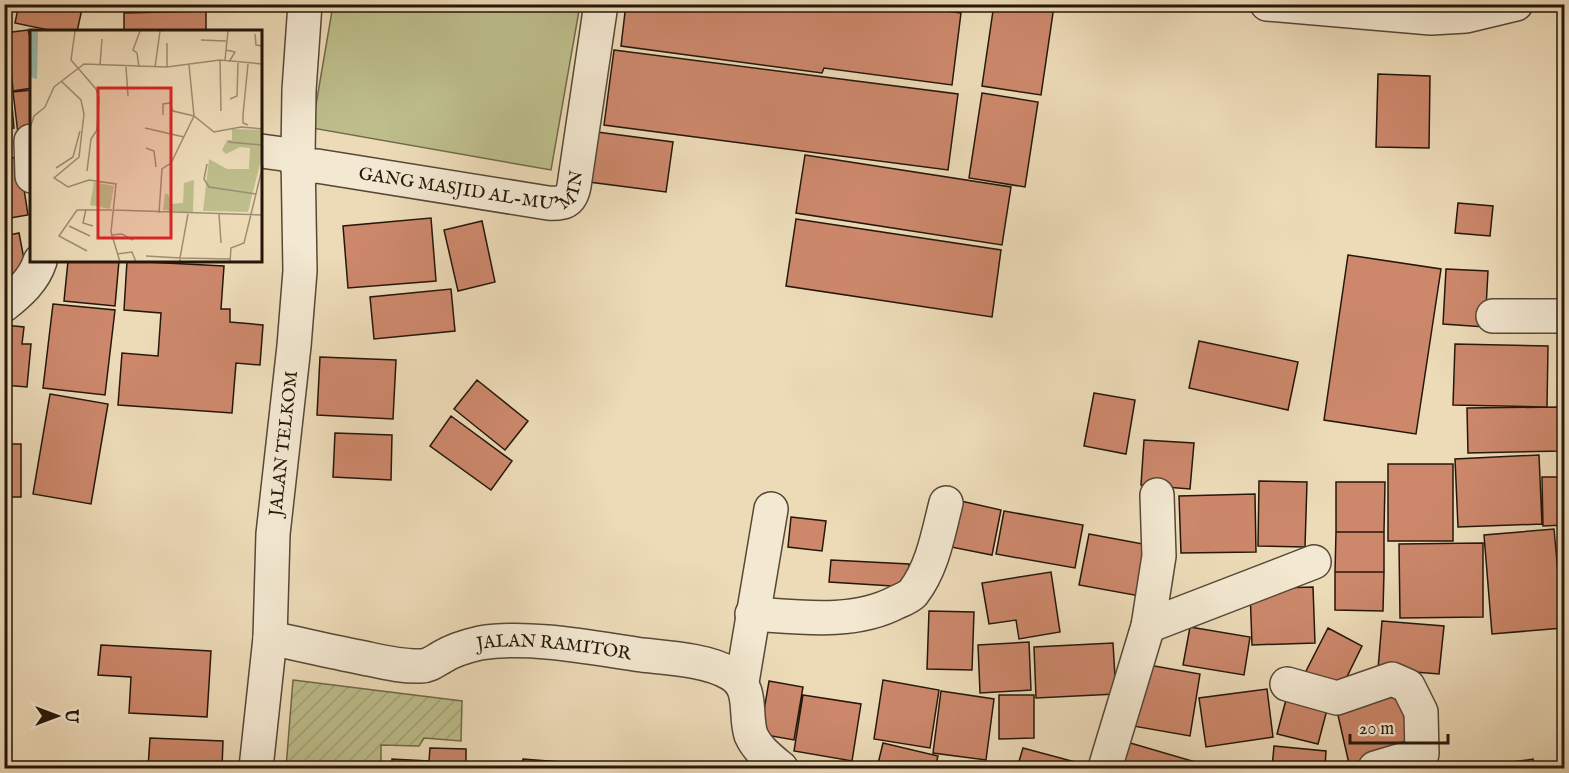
<svg xmlns="http://www.w3.org/2000/svg" width="1569" height="773" viewBox="0 0 1569 773" font-family="'IM FELL English',serif">
	<style>
		.park { fill: #bdbe8b; stroke: #706a4a; stroke-width: 1.5 }
		.garden { fill: url(#garden-furrows); stroke: #706a4a; stroke-width: 1.5 }
		.building { fill: #cd886c; stroke: #24170a; stroke-width: 1.5 }
		.lines { fill: none; stroke-linecap: round; stroke-linejoin: round }
		.minor-casing { stroke: #564836; stroke-width: 36 }
		.minor { stroke: #f3e8d1; stroke-width: 33 }
		.labels { text-anchor: middle; stroke-width: 5; stroke-linejoin: round; paint-order: stroke }
		.street-label { font-size: 18px; fill: #24170a; stroke: #f3e8d1 }
		.inset-road { fill: none; stroke: #9d8d72; stroke-width: 1.5 }
		.view { fill: #d62828; fill-opacity: 0.15; stroke: #d62828; stroke-width: 3 }
		.inset-edge { fill: none; stroke: #24170a; stroke-width: 3 }
	</style>
	<defs>
		<pattern id="garden-furrows" width="10" height="10" patternUnits="userSpaceOnUse" patternTransform="scale(1.5)"><rect width="10" height="10" fill="#bdbe8b"/><path d="M-1 1l2-2M0 10L10 0M9 11l2-2" fill="none" stroke="#a2a377"/></pattern>
	</defs>
	<rect width="100%" height="100%" fill="#eddbb8"/>
	<filter id="stains"><feTurbulence type="fractalNoise" baseFrequency=".00333" numOctaves="4"/><feColorMatrix values="0 0 0 0 .2 0 0 0 0 .09 0 0 0 0 .02 0 0 0 .5 -.17"/></filter>
	<radialGradient id="worn" r=".72"><stop offset=".6" stop-color="#630" stop-opacity="0"/><stop offset="1" stop-color="#630" stop-opacity=".3"/></radialGradient>
	<path class="park" d="M333,5H580L551,170L312,128Z"/>
	<path class="garden" d="M293,680L462,701L461,741L424,738L419,746L381,745V763L361,768H286Z"/>
	<path class="building" d="M19,4H83L77,32H58L15,23Z
		M137,4H171L170,11Z
		M626,4H899L961,13L952,85L824,68L822,73L621,46Z
		M994,4L1054,6L1041,95L982,86Z
		M206,11V32H124V13Z
		M28,30L32,43V88L13,91L11,66L4,67V33Z
		M614,50L958,94L948,170L604,125Z
		M4,73H9L14,128L4,129Z
		M1378,74L1430,76L1429,148L1376,147Z
		M32,90V132L18,134L13,92Z
		M982,93L1038,102L1025,187L969,178Z
		M597,132L673,142L666,192L589,182Z
		M805,155L1011,187L1002,245L796,213Z
		M19,157L28,215L4,219V159Z
		M1458,203L1493,206L1490,236L1455,233Z
		M431,218L436,281L348,288L343,226Z
		M796,219L1001,250L992,317L786,286Z
		M482,221L495,282L458,291L444,230Z
		M19,233L27,275L4,279V236Z
		M1348,255L1441,269L1416,434L1324,420Z
		M68,261H119L115,306L64,301Z
		M127,261L224,266L221,309H230V322L263,325L260,365L236,363L232,413L118,405L122,353L158,356L161,313L124,310Z
		M1446,269L1488,271L1485,327L1443,324Z
		M451,289L455,331L374,339L370,297Z
		M53,304L115,310L105,395L43,388Z
		M4,325L24,327L22,344H31L27,387L4,385Z
		M1199,341L1298,362L1288,410L1189,388Z
		M1455,344L1548,346L1547,407L1453,405Z
		M320,357L396,360L393,419L317,415Z
		M477,380L528,421L505,450L454,409Z
		M1094,393L1135,400L1126,454L1084,446Z
		M50,394L108,404L91,504L33,494Z
		M1560,407L1561,451L1468,453L1467,408Z
		M451,416L512,461L491,490L430,446Z
		M335,433L392,435L391,480L333,477Z
		M1144,440L1194,443L1190,489L1141,485Z
		M4,444H21V497H4Z
		M1539,455L1542,524L1458,527L1455,459Z
		M1388,464H1453V541H1388Z
		M1542,477H1564V525L1543,526Z
		M1259,481L1307,482L1305,547L1258,546Z
		M1336,482H1385L1384,532H1336Z
		M1255,494L1256,552L1181,553L1179,496Z
		M961,501L1001,510L992,555L951,547Z
		M1004,511L1083,525L1075,568L996,554Z
		M791,517L826,521L822,551L788,547Z
		M1554,529L1563,628L1492,634L1484,535Z
		M1336,532H1384V572H1335Z
		M1089,534L1154,546L1145,597L1079,585Z
		M1483,543V617L1400,618L1399,544Z
		M1558,544H1564V595Z
		M831,560L909,564L908,587L829,582Z
		M1051,572L1060,632L1019,639L1016,620L989,624L982,583Z
		M1335,572H1384L1383,611L1335,610Z
		M1313,587L1315,643L1252,645L1250,589Z
		M929,611L974,612L972,670L927,669Z
		M1382,621L1444,626L1439,674L1378,669Z
		M1190,627L1250,637L1244,675L1183,665Z
		M1328,628L1362,646L1337,697L1302,679Z
		M1029,642L1031,690L980,693L978,645Z
		M1113,643L1116,694L1036,698L1034,647Z
		M101,645L211,651L207,717L129,713L131,677L98,675Z
		M1143,664L1200,674L1190,736L1133,726Z
		M883,680L939,690L930,748L874,739Z
		M769,681L803,687L794,740L760,734Z
		M1403,687L1417,752L1350,768L1335,702Z
		M1267,689L1273,737L1206,747L1199,698Z
		M941,691L994,699L986,760L933,753Z
		M1288,692L1329,702L1318,744L1277,734Z
		M803,695L861,704L852,761L794,751Z
		M999,695H1034V738L999,739Z
		M150,738L223,741L222,768H148Z
		M1120,740L1216,768H1111Z
		M883,743L938,756L935,768H877Z
		M1274,746L1326,751L1325,768H1272Z
		M430,748L466,749V763L485,764V768H392V759L429,761Z
		M1023,748L1079,763L1077,768H1017Z
		M523,759L599,765L598,768H522Z
		M1533,759L1535,768H1495L1494,765Z"/>
	<g class="lines">
		<defs>
			<g id="minor">
				<path d="M1267,4L1431,18L1466,16L1516,4"/>
				<path d="M31,141L32,176"/>
				<path d="M298,156L299,90L305,4"/>
				<path id="s1" d="M298,169L317,166L548,203C564,204 571,202 574,186L601,4"/>
				<path d="M4,305C19,293 34,280 40,261"/>
				<path d="M1493,316H1564"/>
				<path d="M752,614C799,617 854,625 897,602C902,600 909,597 913,593C933,567 938,534 946,503"/>
				<path d="M1148,626L1314,562"/>
				<path id="s2" d="M270,638C299,644 329,651 359,657C379,661 401,667 421,666C429,666 435,661 442,657C453,650 467,646 480,643C530,635 593,648 642,655C669,658 708,660 731,674C754,688 744,714 751,735C757,749 770,759 781,768"/>
				<path d="M742,682L771,509"/>
				<path d="M1287,684L1337,698L1392,679L1408,686L1421,712L1422,754L1375,768"/>
				<path id="s3" d="M256,768L270,638L273,534L294,346L300,271L298,156L261,151"/>
				<path d="M1105,768L1148,626L1159,556L1157,495"/>
			</g>
		</defs>
		<use href="#minor" class="minor-casing"/>
		<use href="#minor" class="minor"/>
	</g>
	<g class="labels">
		<g class="street-label">
			<text dy="6" stroke="none"><textPath href="#s1" startOffset="183">GANG MASJID AL-MU'MIN</textPath></text>
			<text dy="6" stroke="none"><textPath href="#s3" startOffset="326">JALAN TELKOM</textPath></text>
			<text dy="6" stroke="none"><textPath href="#s2" startOffset="292">JALAN RAMITOR</textPath></text>
		</g>
	</g>
	<g transform="translate(30 30)">
		<rect width="232" height="232" fill="#eddbb8"/>
		<path d="M64,152L84,156L80,179L60,175Z" fill="#bdbe8b"/>
		<path d="M202,99L232,100V126L218,182L173,181L179,129L197,139H219L220,118L210,117L196,124L192,120L197,110H202ZM164,150L163,183L133,180L135,164H138L141,174L153,173L154,153Z" fill="#bdbe8b"/>
		<path d="M0,1H8L7,49L0,47Z" fill="#99bbad"/>
		<path class="inset-road" d="M45,1L41,30L66,59L69,68L67,100L61,109L57,141M225,4L226,15L233,16M171,10L196,11M196,20L205,22L199,32M190,30L191,81M195,30L198,1M70,35L72,9M96,37L98,66M109,37L107,23L103,20L110,1M125,37L130,1M137,37V13M31,51L51,70L54,84L49,127L24,148L38,157L59,150L86,154L81,202L90,232M200,69L207,66L208,33M133,85V74L140,73L143,81L164,86L184,102L211,97L233,99M218,95L213,93V85L218,34M0,98L4,86L15,77L24,57L54,34L137,37L190,30L233,34M115,98L154,107M198,112L233,115M116,118L124,121L126,137M177,134L174,149L179,157L226,164M26,138L43,127L50,101M56,179L53,193L63,196M84,180L233,185M129,183L132,139L141,133L164,86L159,35M158,184L150,228L200,229M189,184L191,213M39,196L60,206M81,205L92,204L103,210M57,221L29,206L47,180H82M87,224L102,222L106,232M116,226L150,228V232M200,232L201,218L214,213L233,135"/>
		<path class="view" d="M68,58H141V208H68Z"/>
		<rect width="232" height="232" class="inset-edge"/>
	</g>
	<rect width="1569" height="773" fill="none" stroke="#eddbb8" stroke-width="24"/>
	<rect x="6" y="6" width="1557" height="761" fill="none" stroke="#24170a" stroke-width="3"/>
	<rect x="12" y="12" width="1545" height="749" fill="none" stroke="#24170a" stroke-width="1.5"/>
	<g transform="translate(57 716) rotate(90)" stroke="#f3e8d1" stroke-width="4.5" paint-order="stroke">
	<path d="M0-4.5L10 22L0 15L-10 22Z" fill="#24170a"/>
	<text y="-9" font-size="16" font-weight="bold" text-anchor="middle" fill="#24170a">U</text>
	</g>
	<path d="M1350 734v9h98v-9" fill="none" stroke="#24170a" stroke-width="3"/>
	<text x="1359" y="734" font-size="18" fill="#24170a" stroke="#f3e8d1" stroke-width="4.5" paint-order="stroke">20 m</text>
	<rect width="100%" height="100%" filter="url(#stains)"/>
	<rect width="100%" height="100%" fill="url(#worn)"/>
</svg>
